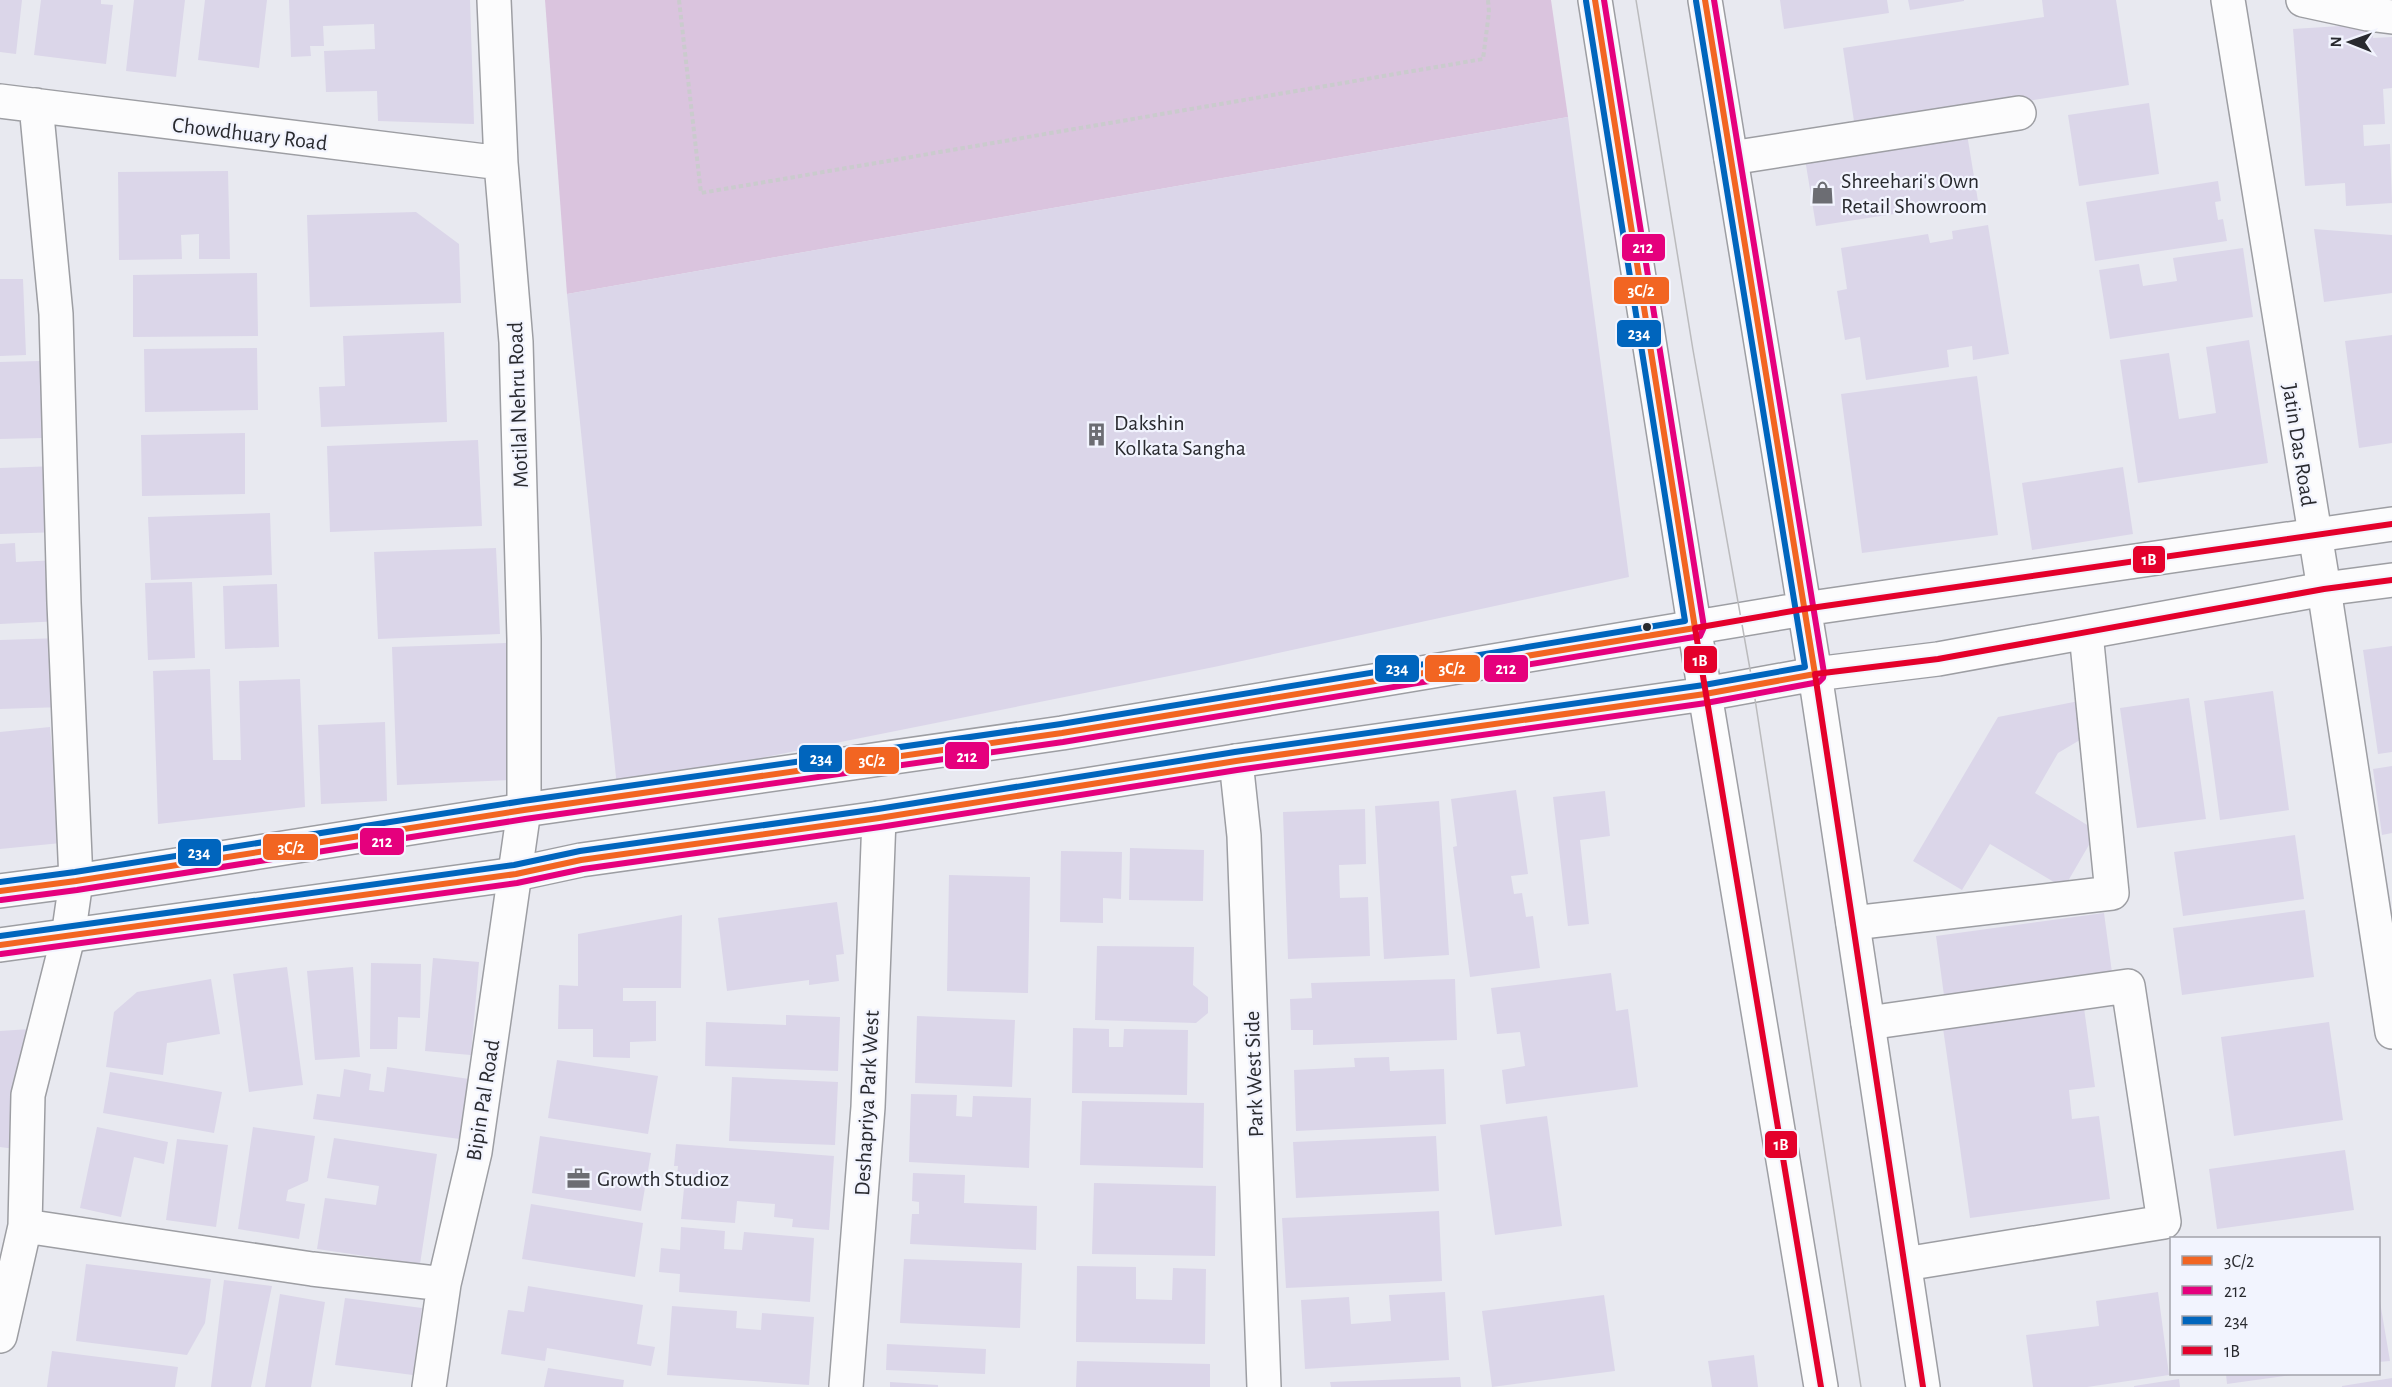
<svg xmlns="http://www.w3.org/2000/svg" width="2392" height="1387" viewBox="0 0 2392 1387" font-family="'Alegreya Sans',sans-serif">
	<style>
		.green { fill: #dac4de }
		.building { fill: #dbd6e9 }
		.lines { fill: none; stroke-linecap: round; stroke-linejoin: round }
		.minor-casing { stroke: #9d9ea3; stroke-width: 36 }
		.major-casing { stroke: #9d9ea3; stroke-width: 36 }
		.path { stroke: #cacbcd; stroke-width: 4; stroke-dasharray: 4.5 3; stroke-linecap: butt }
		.minor { stroke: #fcfcfd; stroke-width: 33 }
		.major { stroke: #fcfcfd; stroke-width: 33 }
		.tram { stroke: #bbbbbd; stroke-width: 1.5 }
		.bus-1-casing { stroke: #f2f4fe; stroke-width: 10 }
		.bus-2-casing { stroke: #f2f4fe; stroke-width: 10 }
		.bus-3-casing { stroke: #f2f4fe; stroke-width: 10 }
		.bus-4-casing { stroke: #f2f4fe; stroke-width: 10 }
		.bus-1 { stroke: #f26522; stroke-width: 6 }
		.bus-2 { stroke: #e5007d; stroke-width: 6 }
		.bus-3 { stroke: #0065bd; stroke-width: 6 }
		.bus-4 { stroke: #e4002b; stroke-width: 6 }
		.bus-dot { fill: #292a2f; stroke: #f2f4fe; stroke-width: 2 }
		.labels { text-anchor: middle; stroke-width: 4.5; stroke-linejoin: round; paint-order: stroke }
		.street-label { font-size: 22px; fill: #292a2f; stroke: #f2f4fe }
		.poi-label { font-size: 22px; fill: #292a2f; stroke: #f2f4fe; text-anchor: start }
		.line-badge { stroke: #f2f4fe; stroke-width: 2 }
		.badge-label { font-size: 16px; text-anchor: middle; font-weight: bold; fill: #fff }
	</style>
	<rect width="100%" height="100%" fill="#e8e9f0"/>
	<path class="green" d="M545,0H1551L1568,117L567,294Z"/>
	<path class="building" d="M0,0H22L16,54L0,52Z
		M41,0H101V4L113,5L106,64L34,55Z
		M134,0H185L176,77L126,71Z
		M205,0H267L259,68L198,60Z
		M289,0H470L474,124L378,121L377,91L326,92L324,51L375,49L374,24L323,26L324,46H310L311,56L291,57Z
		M1780,0H1887L1889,13L1784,29Z
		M1908,0H1964V1L1910,10Z
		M2042,0H2116L2129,85L1855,128L1843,48L2044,17Z
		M2372,24L2373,38L2392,37V88L2383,89L2385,124L2363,125L2364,146L2390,144L2392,203L2346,206L2345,183L2305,186L2293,29Z
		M2149,103L2159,174L2079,186L2068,115Z
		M1568,117L1629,577L1214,667L617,787L567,294Z
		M1967,134L1978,201L1816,226L1805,159Z
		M228,171L230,259H199V234L181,235L182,259L119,260L118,172Z
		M2218,181L2221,201L2215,202L2218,220L2223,219L2227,241L2095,261L2086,202Z
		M416,212L459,244L461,303L310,307L307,215Z
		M1988,225L2009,354L1973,360L1972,346L1947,350L1949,367L1866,380L1860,337L1845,340L1837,291L1847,289L1841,248L1928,234L1930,243L1953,239L1952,231Z
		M2314,229L2392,235V293L2324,302Z
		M2243,248L2253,317L2110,339L2099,270L2139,264L2143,286L2177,281L2173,258Z
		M257,273L258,336L133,337V275Z
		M0,279H23L26,355L0,356Z
		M444,332L447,422L321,427L319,387L345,386L343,336Z
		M2392,335V443L2359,448L2345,341Z
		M2249,340L2268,463L2138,483L2120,360L2169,353L2179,419L2216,413L2206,347Z
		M257,348L258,410L145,412L144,349Z
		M40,361L43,438L0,439V362Z
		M1977,376L1998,535L1862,553L1841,394Z
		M245,433V494L142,496L141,435Z
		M478,440L482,526L330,532L327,446Z
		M57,466L60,532L0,534V468Z
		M2123,467L2133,534L2032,550L2022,483Z
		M270,513L272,575L151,580L148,517Z
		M15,543L16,562L59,560L62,621L0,624V544Z
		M496,548L500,634L378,639L374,552Z
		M192,582L195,658L148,660L145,583Z
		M277,584L279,647L225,649L223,586Z
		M61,638L63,707L0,709V640Z
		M506,643L511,780L397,785L392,647Z
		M2392,646V752L2378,754L2363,650Z
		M210,669L213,760H241L239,681L300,679L305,807L158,824L153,671Z
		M2273,691L2289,810L2220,820L2204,701Z
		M2189,698L2206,819L2137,828L2120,708Z
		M2079,701L2095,731L2058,753L2035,793L2097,831L2064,888L1990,844L1962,890L1913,861L1998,717Z
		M385,722L387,801L321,804L318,725Z
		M50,727L61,843L0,849V732Z
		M2392,766V833L2382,835L2373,769Z
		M1516,790L1528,874L1511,876L1514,894L1522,893L1526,917L1533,916L1540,968L1470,977L1453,847L1457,846L1451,799Z
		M1605,791L1610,836L1580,840L1589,924L1568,926L1553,797Z
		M1439,801L1449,955L1384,959L1375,806Z
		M1365,809L1366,864L1339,865L1340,898L1368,897L1370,956L1288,959L1283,812Z
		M2295,835L2304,899L2183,916L2174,852Z
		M1130,848L1204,850L1203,901L1129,900Z
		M1061,851L1122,852L1121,899L1103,898V923L1060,922Z
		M949,875L1030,877L1028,993L947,991Z
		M837,902L844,954L836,955L839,981L809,985V980L727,991L718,918Z
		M2305,910L2314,977L2182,995L2173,928Z
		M2104,913L2113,980L1945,1003L1936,936Z
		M682,915L681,988H623V1001H656V1041L630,1042V1058L593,1057V1029H558L559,985L578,986V934Z
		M1097,946L1194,947L1193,985L1208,997V1013L1196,1023L1095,1020Z
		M433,958L479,962L471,1055L425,1051Z
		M371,963L421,964L420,1018L398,1017L397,1049H370Z
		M287,967L303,1085L249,1092L233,974Z
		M353,967L360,1057L315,1060L307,971Z
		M1611,973L1616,1011L1628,1009L1638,1087L1506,1104L1502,1070L1525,1066L1520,1032L1497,1034L1491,988Z
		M211,979L220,1034L167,1043L163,1075L106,1067L114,1012L137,992Z
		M1455,979L1457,1040L1313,1045V1030H1291L1290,999L1312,998L1311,983Z
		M2084,1008L2095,1087L2069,1090L2072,1119L2099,1116L2110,1199L1970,1218L1943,1028Z
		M786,1015L840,1017L838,1071L705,1066L706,1022L786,1025Z
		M917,1016L1015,1020L1012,1087L915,1083Z
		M2329,1022L2343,1120L2234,1136L2221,1037Z
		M1073,1028L1109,1029V1047H1123L1124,1029L1188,1030L1187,1095L1072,1093Z
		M30,1029L15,1149L0,1147V1031Z
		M1389,1057L1390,1071L1444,1069L1446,1124L1296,1131L1294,1070L1355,1067L1354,1058Z
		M557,1060L658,1076L648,1134L548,1118Z
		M387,1067L476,1080L467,1140L313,1119L317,1094L340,1097L344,1069L371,1074L369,1090L384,1092Z
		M110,1072L222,1092L214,1133L103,1113Z
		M732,1077L838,1082L835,1145L729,1141Z
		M911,1094L957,1095L956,1116L972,1117L973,1096L1031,1098L1029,1168L909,1162Z
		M1082,1101L1204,1103L1203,1168L1080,1165Z
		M1547,1116L1562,1226L1495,1235L1480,1125Z
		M97,1127L168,1142L164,1164L134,1157L121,1217L80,1208Z
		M253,1127L315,1136L308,1181L288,1190L286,1201L305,1204L299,1239L238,1229Z
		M540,1136L651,1153L641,1211L532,1193Z
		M1436,1136L1439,1191L1296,1198L1293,1142Z
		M334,1138L437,1154L420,1264L317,1249L325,1198L376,1205L379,1186L327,1178Z
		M177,1139L228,1145L216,1227L166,1220Z
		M676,1144L834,1156L829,1230L792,1227L793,1219L774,1217L775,1204L737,1201L735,1223L681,1219L684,1188L676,1187L678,1166H674Z
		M2345,1150L2354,1210L2217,1229L2209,1169Z
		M913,1173L965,1175L964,1203L1037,1206L1036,1250L910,1244L912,1214H919V1202L912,1201Z
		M1094,1183L1216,1186L1215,1256L1092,1254Z
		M531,1204L643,1223L635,1277L522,1259Z
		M1439,1211L1442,1281L1286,1288L1282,1218Z
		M681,1227L725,1231L724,1249L742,1250L744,1232L814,1238L810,1302L679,1292L680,1274L659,1272L661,1248L680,1250Z
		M904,1259L1022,1263L1020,1328L900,1323Z
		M86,1264L211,1279L205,1323L187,1355L76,1341Z
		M1077,1266L1136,1267V1299L1172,1300L1173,1268L1206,1269L1205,1344L1076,1342Z
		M224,1280L272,1286L251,1387H211Z
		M528,1286L643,1305L637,1344L655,1347L651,1366L547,1348L545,1361L501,1354L508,1310L524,1312Z
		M2378,1290L2390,1361L2378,1362Z
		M1445,1292L1449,1360L1305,1369L1301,1300L1349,1297L1351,1324L1391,1321L1389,1295Z
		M2158,1292L2169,1375L2087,1387H2033L2026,1335L2099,1326L2096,1301Z
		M280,1294L325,1302L311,1387H265Z
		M1604,1295L1615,1371L1492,1387L1482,1311Z
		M345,1298L422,1308L413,1375L335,1365Z
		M672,1306L737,1311L736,1328L761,1330L762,1313L814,1317L809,1385L667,1375Z
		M887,1344L986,1349L985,1374L886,1370Z
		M52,1351L178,1367L175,1387H47Z
		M1754,1355L1758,1387H1712L1708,1361Z
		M1077,1361L1210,1364V1387H1076Z
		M548,1368L624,1380L623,1387H544Z
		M2226,1374H2292V1375L2227,1384Z
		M1460,1377L1461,1387H1331L1330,1382Z
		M2392,1378V1387H2342V1386Z
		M2179,1379L2180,1387H2134V1386Z
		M890,1382L938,1385V1387H890Z"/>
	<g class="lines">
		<defs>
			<path id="minor" d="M2228,0L2324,589L2392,1032
				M2303,0L2368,14L2392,17
				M0,101L501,163
				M1731,158L2019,113
				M1236,761L1244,836L1264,1387
				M1853,923L2112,893L2086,633
				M1868,1023L2128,986L2164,1222L1905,1264
				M25,1226L312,1269L444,1284
				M0,1336L25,1226L28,1095L68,937L76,881L64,603L56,314L36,105
				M429,1387L444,1284L475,1152L524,810V639L516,342L501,163L494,0
				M846,1387L868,1107L879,818"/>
			<path id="major" d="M1595,0L1705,694L1821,1387
				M1705,0L1815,674L1923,1387
				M0,891L76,881L524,810L1062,733L1804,609L2392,524
				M0,945L516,874L581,860L879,818L1236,761L1705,694L1815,674L1938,659L2324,589L2392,580"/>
		</defs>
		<use href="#minor" class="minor-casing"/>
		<use href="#major" class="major-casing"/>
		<path class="path" d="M679,0L701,193L1483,59L1489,12L1488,0"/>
		<use href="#minor" class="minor"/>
		<use href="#major" class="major"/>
		<path class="tram" d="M1636,0L1693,350L1753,686L1861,1387"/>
		<defs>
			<path id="bus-1" d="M0,891L76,881L524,810L1062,733L1695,628L1595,0
				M0,945L516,874L581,860L879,818L1236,761L1705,694L1815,674L1705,0"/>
			<path id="bus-2" d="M1,900L77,890L525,819L1063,742L1700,636L1704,627L1604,0
				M1,954L517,883L583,869L880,827L1237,770L1706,703L1819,682L1823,678L1824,673L1714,0"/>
			<path id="bus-3" d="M0,882L75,872L523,801L1061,724L1685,621L1586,1
				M0,936L514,865L580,851L878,809L1235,752L1704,685L1805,667L1696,1"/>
			<path id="bus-4" d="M1821,1387L1695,628L1804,609L2392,524
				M1923,1387L1815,674L1938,659L2324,589L2392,580"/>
		</defs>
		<use href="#bus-1" class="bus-1-casing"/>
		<use href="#bus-2" class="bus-2-casing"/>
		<use href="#bus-3" class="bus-3-casing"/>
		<use href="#bus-4" class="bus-4-casing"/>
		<use href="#bus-1" class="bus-1"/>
		<use href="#bus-2" class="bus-2"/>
		<use href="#bus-3" class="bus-3"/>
		<use href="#bus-4" class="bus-4"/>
	</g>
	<defs>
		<symbol id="shop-bare" viewBox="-9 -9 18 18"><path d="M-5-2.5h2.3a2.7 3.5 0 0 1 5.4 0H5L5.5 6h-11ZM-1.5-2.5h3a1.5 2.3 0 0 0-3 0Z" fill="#6c6d73" stroke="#f2f4fe" stroke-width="2.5" paint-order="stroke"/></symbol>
		<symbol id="building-bare" viewBox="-9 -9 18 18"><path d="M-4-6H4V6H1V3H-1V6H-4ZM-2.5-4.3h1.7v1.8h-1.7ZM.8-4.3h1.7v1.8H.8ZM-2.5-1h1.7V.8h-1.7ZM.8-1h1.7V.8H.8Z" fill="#6c6d73" stroke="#f2f4fe" stroke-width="2.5" paint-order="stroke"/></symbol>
		<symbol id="office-bare" viewBox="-9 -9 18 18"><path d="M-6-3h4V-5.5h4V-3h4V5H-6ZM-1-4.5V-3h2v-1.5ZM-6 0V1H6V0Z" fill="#6c6d73" stroke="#f2f4fe" stroke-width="2.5" paint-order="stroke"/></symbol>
	</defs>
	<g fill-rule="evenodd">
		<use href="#shop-bare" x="1806" y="176" width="33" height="33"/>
		<use href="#building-bare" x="1080" y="418" width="33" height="33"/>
		<use href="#office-bare" x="562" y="1162" width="33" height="33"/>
	</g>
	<circle class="bus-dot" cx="1647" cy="627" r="5"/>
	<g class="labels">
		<g class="street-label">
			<text transform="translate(250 133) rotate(7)" y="8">Chowdhuary Road</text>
			<text transform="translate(517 405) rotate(-92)" y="8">Motilal Nehru Road</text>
			<text transform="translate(2300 445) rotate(81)" y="8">Jatin Das Road</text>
			<text transform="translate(1253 1074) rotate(-92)" y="8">Park West Side</text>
			<text transform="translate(482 1100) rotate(-81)" y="8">Bipin Pal Road</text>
			<text transform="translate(866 1103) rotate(-87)" y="8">Deshapriya Park West</text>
		</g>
		<g class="poi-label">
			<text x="1841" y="188">Shreehari's Own<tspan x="1841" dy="25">Retail Showroom</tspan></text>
			<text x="1114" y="430">Dakshin<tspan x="1114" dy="25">Kolkata Sangha</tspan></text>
			<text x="597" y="1186">Growth Studioz</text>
		</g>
	</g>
	<g class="line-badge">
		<rect x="1621" y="233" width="45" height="29" rx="6" fill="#e5007d"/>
		<rect x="1613" y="276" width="57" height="29" rx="6" fill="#f26522"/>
		<rect x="1616" y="319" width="46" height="29" rx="6" fill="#0065bd"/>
		<rect x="2132" y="545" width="34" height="29" rx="6" fill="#e4002b"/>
		<rect x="1683" y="645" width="35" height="29" rx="6" fill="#e4002b"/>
		<rect x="1424" y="654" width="57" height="29" rx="6" fill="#f26522"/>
		<rect x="1483" y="654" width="46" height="29" rx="6" fill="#e5007d"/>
		<rect x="1374" y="654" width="46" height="29" rx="6" fill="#0065bd"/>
		<rect x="944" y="741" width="46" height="29" rx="6" fill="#e5007d"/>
		<rect x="798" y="744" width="45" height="29" rx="6" fill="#0065bd"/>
		<rect x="844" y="746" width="56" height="29" rx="6" fill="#f26522"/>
		<rect x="359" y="827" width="46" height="29" rx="6" fill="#e5007d"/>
		<rect x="262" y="833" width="57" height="28" rx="6" fill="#f26522"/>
		<rect x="177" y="838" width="45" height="29" rx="6" fill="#0065bd"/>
		<rect x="1764" y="1130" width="34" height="29" rx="6" fill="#e4002b"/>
	</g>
	<g class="badge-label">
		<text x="1643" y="253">212</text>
		<text x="1641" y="296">3C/2</text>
		<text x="1639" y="339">234</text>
		<text x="2149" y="565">1B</text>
		<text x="1700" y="666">1B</text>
		<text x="1452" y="674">3C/2</text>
		<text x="1506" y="674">212</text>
		<text x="1397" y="674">234</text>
		<text x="967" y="762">212</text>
		<text x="821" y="764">234</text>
		<text x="872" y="766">3C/2</text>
		<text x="382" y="847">212</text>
		<text x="291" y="853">3C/2</text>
		<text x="199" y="858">234</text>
		<text x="1781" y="1150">1B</text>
	</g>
	<rect x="2170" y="1237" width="210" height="138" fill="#f2f4fe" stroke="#a2a3ab" stroke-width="1.5"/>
	<rect x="2182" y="1256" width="30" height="9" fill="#f26522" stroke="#a2a3ab" stroke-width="1.5"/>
	<text x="2224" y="1267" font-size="18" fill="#292a2f">3C/2</text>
	<rect x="2182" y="1286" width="30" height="9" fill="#e5007d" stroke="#a2a3ab" stroke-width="1.5"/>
	<text x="2224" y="1297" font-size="18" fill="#292a2f">212</text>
	<rect x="2182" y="1316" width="30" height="9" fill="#0065bd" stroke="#a2a3ab" stroke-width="1.5"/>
	<text x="2224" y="1327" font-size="18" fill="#292a2f">234</text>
	<rect x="2182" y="1346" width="30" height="9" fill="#e4002b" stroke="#a2a3ab" stroke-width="1.5"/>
	<text x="2224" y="1357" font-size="18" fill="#292a2f">1B</text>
	<g transform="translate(2350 42) rotate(271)" stroke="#f2f4fe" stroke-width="4.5" paint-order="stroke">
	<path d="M0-4.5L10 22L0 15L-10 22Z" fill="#292a2f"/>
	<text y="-9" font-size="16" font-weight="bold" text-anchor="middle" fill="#292a2f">N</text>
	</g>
</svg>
